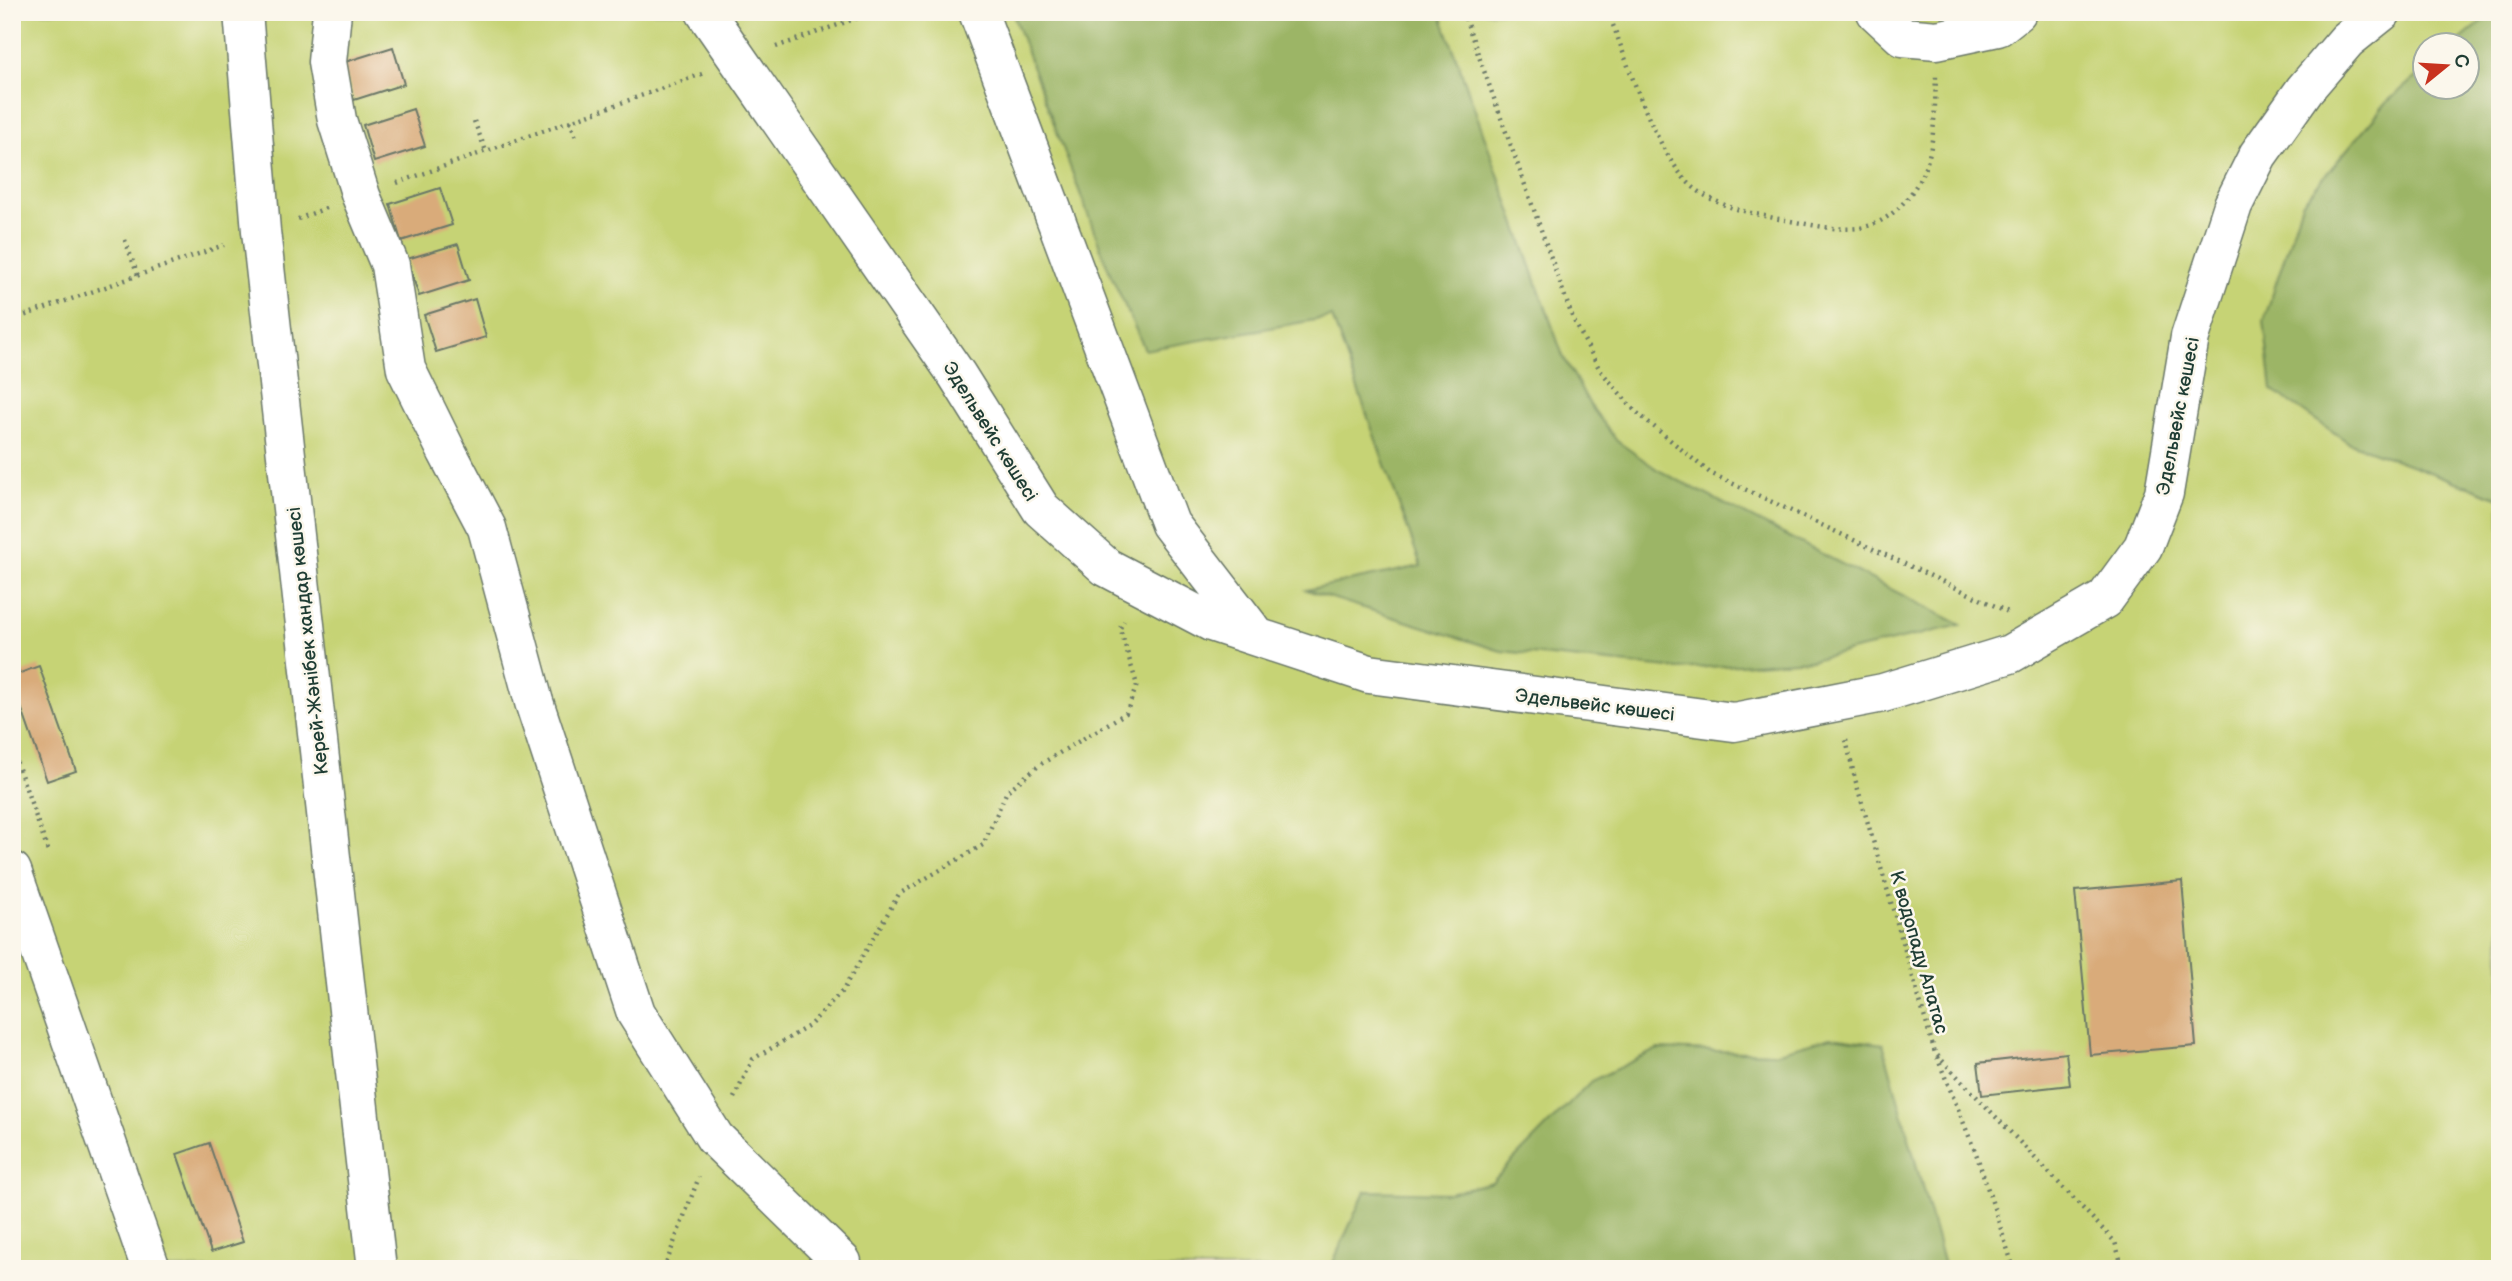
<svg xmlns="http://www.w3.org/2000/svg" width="2512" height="1281" viewBox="0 0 2512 1281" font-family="'Balsamiq Sans',sans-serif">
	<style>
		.green { fill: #c6d375; stroke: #728854; stroke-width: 2; fill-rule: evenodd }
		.forest { fill: #9cb566; stroke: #5e794d; stroke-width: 2 }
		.building { fill: #d9ab7a }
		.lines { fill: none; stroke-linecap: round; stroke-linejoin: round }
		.minor-casing { stroke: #6a7768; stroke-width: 41 }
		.path { stroke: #6a7768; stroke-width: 4.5; stroke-dasharray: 2 5; stroke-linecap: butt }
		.minor { stroke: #fff; stroke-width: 38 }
		.labels { text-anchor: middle; stroke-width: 5; stroke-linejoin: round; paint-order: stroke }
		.street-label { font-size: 19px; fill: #1f3d34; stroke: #fbf7ec }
	</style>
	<rect width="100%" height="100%" fill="#fbf7ec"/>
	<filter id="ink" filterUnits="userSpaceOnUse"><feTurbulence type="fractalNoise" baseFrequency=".0143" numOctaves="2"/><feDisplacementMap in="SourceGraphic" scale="14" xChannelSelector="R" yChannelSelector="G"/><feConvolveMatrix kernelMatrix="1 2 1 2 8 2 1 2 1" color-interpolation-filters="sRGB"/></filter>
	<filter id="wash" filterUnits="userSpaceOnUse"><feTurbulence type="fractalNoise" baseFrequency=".00686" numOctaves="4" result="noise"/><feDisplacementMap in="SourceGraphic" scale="28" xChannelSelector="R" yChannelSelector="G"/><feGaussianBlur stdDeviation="1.57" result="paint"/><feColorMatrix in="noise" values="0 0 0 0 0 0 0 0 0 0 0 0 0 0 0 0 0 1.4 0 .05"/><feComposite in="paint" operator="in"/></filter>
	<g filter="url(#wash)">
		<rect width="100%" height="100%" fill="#f4e3c9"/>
		<path class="green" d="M12,12H2500L2435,474L2500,498V1269H1945L1904,1123L1618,1269H12ZM2424,46H2466V88H2424Z"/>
		<path class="forest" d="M1012,12H1440L1563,356L1590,405L1617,441L1658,470L1961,625L1812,660L1679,669L1501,651L1306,590L1421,566L1332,317L1145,350L1110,273Z
			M2494,12H2500V498L2348,442L2272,390L2264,320L2302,203L2387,102L2424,70V88H2466V46L2454,45Z
			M1831,1037L1883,1044L1945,1269H1330L1365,1191L1449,1193L1492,1182L1591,1081L1658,1049L1775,1053Z"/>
		<g id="blocks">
			<path class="building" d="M393,47L404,84L354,100L342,63Z
				M413,109L425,146L374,162L363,125Z
				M440,188L452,225L401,241L390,204Z
				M458,244L469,280L419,296L407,259Z
				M475,299L486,337L436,352L424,315Z
				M39,666L76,771L47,781L12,681V676Z
				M2182,881L2196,1046L2090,1055L2075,891Z
				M2066,1053L2070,1085L1982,1095L1978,1063Z
				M209,1143L243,1242L211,1252L177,1154Z"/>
		</g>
	</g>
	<g filter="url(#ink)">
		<use href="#blocks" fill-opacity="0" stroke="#6a7768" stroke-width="2"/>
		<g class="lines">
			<defs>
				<path id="minor" d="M243,12L261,231L377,1269
					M332,12L327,62L337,120L361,196L390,265L406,369L447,452L487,528L534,702L636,1013L715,1138L842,1262
					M705,12L957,375L1041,509L1106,567L1211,622L1369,674L1734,722L1883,693L2010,654L2105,599L2143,547L2164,493L2190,337L2233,205L2258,155L2305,89L2347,40L2382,12
					M978,12L1170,524L1257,637
					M1876,12L1903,37L1937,40L1998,27L2017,12
					M12,871L151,1269"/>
			</defs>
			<use href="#minor" class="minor-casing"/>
			<path class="path" d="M836,12L841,24
				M1463,12L1573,319L1600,370L1635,411L1710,473L2008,612
				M1608,12C1629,65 1648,133 1683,177C1707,205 1745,212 1779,219C1805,223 1832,231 1858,228C1894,224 1920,188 1929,156C1935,131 1935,102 1936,76
				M776,47L874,12
				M474,121L486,151
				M570,121L577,140
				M397,183L702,74
				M298,219L326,208
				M125,240L138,276
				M12,320L224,245
				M1846,740L1855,779L1935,1053L2115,1242L2123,1269
				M12,749L48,851
				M1937,1057L1977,1156L2014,1269
				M734,1098L753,1059L809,1026L843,990L899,894L983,845L1007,791L1041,764L1126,713L1137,685L1120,628L1124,621
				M664,1269L699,1177"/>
			<use href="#minor" class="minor"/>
		</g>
	</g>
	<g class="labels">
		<g class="street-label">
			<text transform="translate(2177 416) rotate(-79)" y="7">Эдельвейс көшесі</text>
			<text transform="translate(991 431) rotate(58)" y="7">Эдельвейс көшесі</text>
			<text transform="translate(307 641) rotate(-96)" y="7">Керей-Жәнібек хандар көшесі</text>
			<text transform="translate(1595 704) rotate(7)" y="7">Эдельвейс көшесі</text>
			<text transform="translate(1920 952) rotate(74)" y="7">К водопаду Алатас</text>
		</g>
	</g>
	<rect width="2512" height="1281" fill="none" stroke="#fbf7ec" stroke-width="42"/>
	<g transform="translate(2446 66) rotate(72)"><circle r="33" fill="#fbf7ec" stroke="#a3ada2" stroke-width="2"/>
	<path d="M0-5L12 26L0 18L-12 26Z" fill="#c8321e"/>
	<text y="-10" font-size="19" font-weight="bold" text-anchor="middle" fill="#1f3d34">С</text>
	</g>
</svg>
